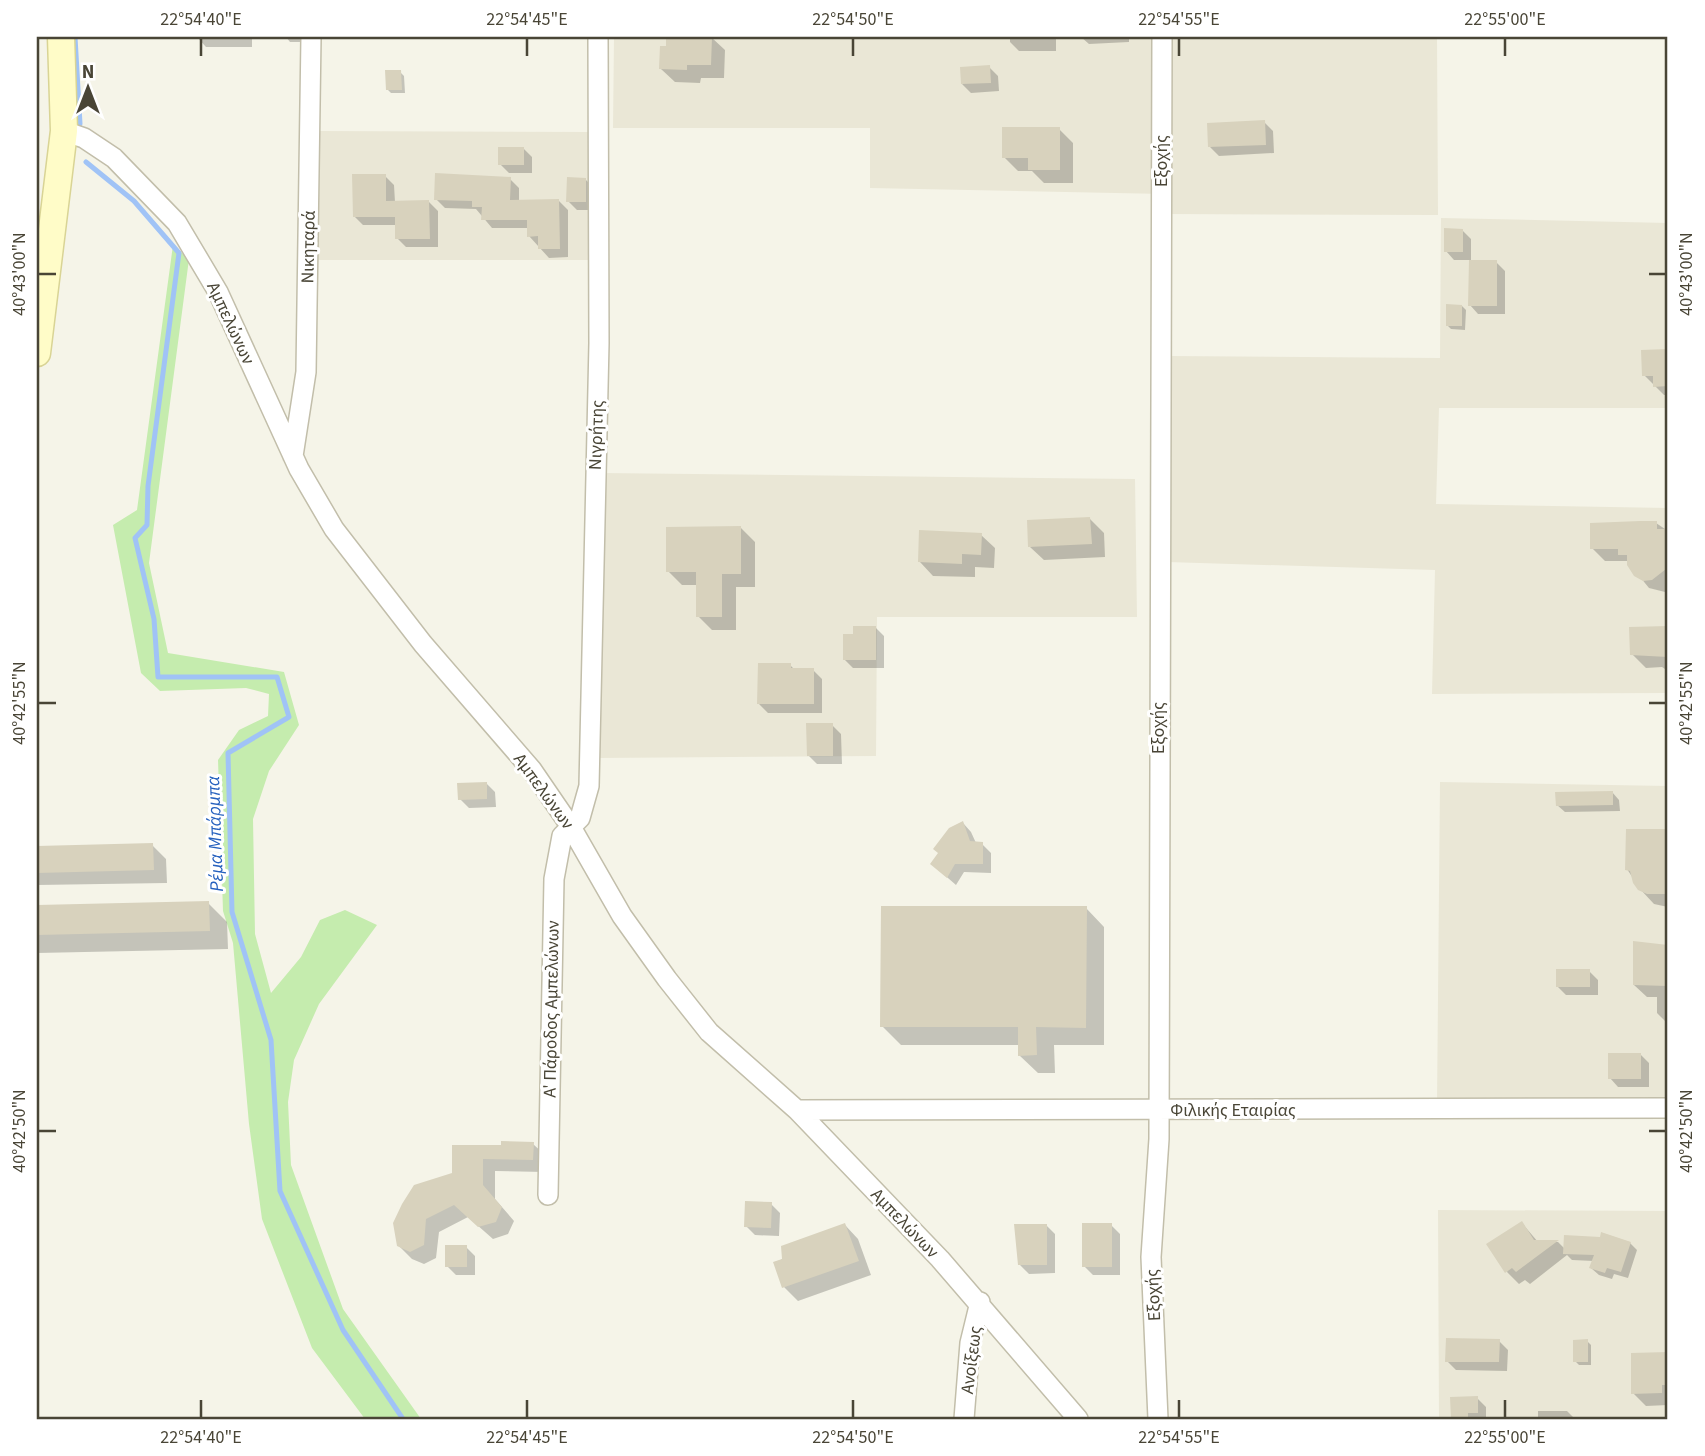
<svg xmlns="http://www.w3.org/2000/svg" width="1705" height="1456" viewBox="0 0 1705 1456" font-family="'Source Sans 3',sans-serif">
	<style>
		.residential { fill: #eae7d6 }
		.green { fill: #c5ecae }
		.shadow { fill: #0003 }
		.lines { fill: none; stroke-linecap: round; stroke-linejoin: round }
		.stream { stroke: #a0c3f6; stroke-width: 5 }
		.building { fill: #d8d2bd }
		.minor-casing { stroke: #c2beaa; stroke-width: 22 }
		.secondary-casing { stroke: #d9d495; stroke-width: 29 }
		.minor { stroke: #fff; stroke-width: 19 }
		.secondary { stroke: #fffcc8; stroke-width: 26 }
		.ticks { fill: none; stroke: #494536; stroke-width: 2.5 }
		.labels { text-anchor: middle; stroke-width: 6; stroke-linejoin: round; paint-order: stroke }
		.street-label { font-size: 18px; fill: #494536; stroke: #fff }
		.water-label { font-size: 19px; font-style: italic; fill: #2661be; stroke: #fff }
		.neatline { fill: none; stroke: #494536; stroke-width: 2.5 }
		.ticks-label { font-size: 18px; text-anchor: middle; fill: #494536 }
	</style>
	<rect width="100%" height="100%" fill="#f5f4e8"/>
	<path class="residential" d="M614,37H1437L1438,215L1167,214L1165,194L870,188V128H613Z
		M317,131L589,132L591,260H315Z
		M1441,218L1668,223V408H1439L1436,504L1668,508V693L1432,694L1435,570L1167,562L1170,356L1440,358Z
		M601,473L1135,479L1137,617H877L876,756L598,758Z
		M1440,782L1668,786V1103L1437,1104Z
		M1438,1210L1668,1211V1419H1439Z"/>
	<path class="green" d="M173,245L189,259L149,563L168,653L284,672L299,725L269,771L253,819L255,934L271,993L301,957L320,920L345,910L377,925L319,1004L294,1060L288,1102L291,1165L343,1309L421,1419H365L312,1348L262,1219L249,1124L233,943L223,911L218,760L239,730L268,716L269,694L246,688L160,691L141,673L113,525L137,510Z"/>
	<path class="shadow" d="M197,37H252V47H206Z
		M302,37V42H290L286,37Z
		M668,37H711L725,50L724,78H701L700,83L675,82L661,69Z
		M1010,37H1056V51H1019L1010,42Z
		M1081,37H1129V42L1089,44Z
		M989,67L998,76L999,91L971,93L962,84Z
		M400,72L404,76L405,93H391L387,89Z
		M1264,122L1273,131L1274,153L1219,156L1210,147Z
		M1059,129L1073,143V183H1044L1032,171H1018L1004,157Z
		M523,148L532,157V173H509L500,164Z
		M385,176L394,185L395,202H429L438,211V247H406L397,238V225H363L354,216Z
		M510,179L519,188V202L559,201L568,210V257L549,258L529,236V228H492L476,209L445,208L436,199Z
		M585,179L594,188L595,210H577L568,201Z
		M1462,230L1471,239V262H1496L1505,271V314H1478L1470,305L1471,260H1454L1446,251Z
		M1462,306L1466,310L1465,330L1451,329L1447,325Z
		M1643,351H1668V395H1664L1644,375Z
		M1090,519L1104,533L1105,557L1044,560L1030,547Z
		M1656,523L1668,531V590L1665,592L1649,588L1627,561H1605L1592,548Z
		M741,528L755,542V587H736V630H712L698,616V585H682L668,571Z
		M981,535L995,548L994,568L975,567V577L933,576L920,562Z
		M875,627L884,636V668H853L844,659Z
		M1668,627V671L1662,667L1646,668L1632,654L1631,629Z
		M790,665L795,670H813L822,679V713H768L759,704Z
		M832,725L841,734L842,764H817L808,755Z
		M486,783L495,792L496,807L469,808L460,799Z
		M1612,792L1619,800L1620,811L1565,812L1557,805Z
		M963,823L971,832L976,843L982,844L991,853V873L964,872L956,885L941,872Z
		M1666,831L1668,833V907L1654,904L1640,889L1627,869Z
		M152,845L166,859L167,883L37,885V848Z
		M208,903L227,922L228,949L37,953V907Z
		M1086,908L1104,927V1045H1054L1055,1073H1038L1019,1055V1045H901L882,1026Z
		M1635,942L1668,946V1024L1657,1013V997H1647L1634,985Z
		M1589,971L1598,980V995H1566L1557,986Z
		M1640,1054L1649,1063V1087H1618L1610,1078Z
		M533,1144L546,1156L545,1172L495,1171V1199L514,1221L508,1234L493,1239L468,1217L439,1232L436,1258L424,1264L412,1259L399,1246L454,1174V1147Z
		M771,1204L780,1213L779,1236L755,1235L746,1226Z
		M1522,1223L1538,1242H1558L1565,1249L1630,1243L1637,1250L1628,1278L1614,1274L1612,1279L1599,1275L1591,1268L1594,1261L1572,1260L1567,1255L1530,1284L1525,1280L1519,1284L1507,1272Z
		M845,1225L858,1239L871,1275L798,1301L784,1287L775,1263Z
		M1046,1225L1055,1234V1273L1029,1274L1020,1265Z
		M1111,1225L1120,1234V1275H1093L1084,1266Z
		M466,1247L475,1256V1275H456L447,1266Z
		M1499,1341L1508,1350L1507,1371L1456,1370L1447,1361Z
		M1587,1341L1591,1345V1365H1579L1575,1361Z
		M1633,1354H1668V1405L1646,1406L1633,1393Z
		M1452,1398H1477L1486,1407V1419H1452Z
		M1538,1411H1567L1575,1419H1538Z"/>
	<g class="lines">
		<path class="stream" d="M75,37L80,124
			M86,162L134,201L179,253L148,486L147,525L135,538L154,619L158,677H277L289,717L228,753L232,912L271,1040L280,1191L343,1330L403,1419"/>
	</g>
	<path class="building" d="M666,37H712L711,65H687V70L659,69L660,46H666Z
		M990,65L991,83L961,84L960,67Z
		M385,70H401L402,90H386Z
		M1265,120L1266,145L1208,147L1207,123Z
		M1002,127H1060V170H1028V158H1002Z
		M498,147H524V165H498Z
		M435,173L511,177L510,200L559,199L560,249H538V236L527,237V220H481L482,207H472V201L434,200Z
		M352,174H386V201L429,200L430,239H395V217H353Z
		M567,177L586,178V202H566Z
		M1444,228L1463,229V252H1444Z
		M1469,260H1497V306H1468Z
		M1446,304L1462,305V326H1446Z
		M1668,349V386L1653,387V376H1642L1641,350Z
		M1090,517L1092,544L1028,547L1027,520Z
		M1640,521H1657V529H1668L1666,569L1652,580L1643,581L1634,576L1627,565V555H1618V549H1590V523Z
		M741,526V574H722V617H696V572H666V527Z
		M919,530L982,533L981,555L962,554V564L918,562Z
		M853,626H876V660H843V634H853Z
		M1668,626V657L1630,655L1629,627Z
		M758,663H791V668H814V704H757Z
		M806,723H833V756H807Z
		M487,782V799L458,800L457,783Z
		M1613,791V805L1556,806L1555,792Z
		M963,821L970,841L983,842V864H955L947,878L930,864L938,853L933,849L949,828Z
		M1626,829H1667L1666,894H1647L1638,890L1633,883L1630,871L1625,870Z
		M153,843L154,870L37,873V846Z
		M209,901L210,931L37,935V905Z
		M881,906H1087L1086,1028L1036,1027L1037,1055L1018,1056V1027H880Z
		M1633,941L1668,945V986L1633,985Z
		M1556,969H1590V987H1556Z
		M1608,1053H1641V1079H1608Z
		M501,1141L534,1142L533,1160L483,1159V1185L502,1207L496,1222L478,1227L454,1205L426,1219L424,1245L410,1252L397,1246L393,1223L402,1204L414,1185L452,1173V1145H501Z
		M745,1201L772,1202L771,1228L744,1227Z
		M1522,1221L1534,1240H1559L1516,1272L1512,1268L1505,1273L1486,1244Z
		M845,1223L859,1261L782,1288L773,1262L782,1259L781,1246Z
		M1082,1223H1112V1267H1082Z
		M1014,1224H1047V1265H1018Z
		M1601,1232L1631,1242L1621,1272L1607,1268L1605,1273L1589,1268L1594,1255L1563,1254L1564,1235L1600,1237Z
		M445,1245H467V1267H445Z
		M1446,1338L1500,1339L1499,1362H1445Z
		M1588,1339V1362H1573V1340Z
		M1668,1352V1385H1662V1393L1631,1394V1353Z
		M1478,1396V1413H1468V1419H1451L1450,1397Z"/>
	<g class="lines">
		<defs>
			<path id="minor" d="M64,131L84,138L114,158L177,223L218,292L299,469L334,529L423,644L532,770L571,827L622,916L667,979L709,1032L797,1110L940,1259L1078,1419
				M293,456L306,372L311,37
				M797,1110L1668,1108
				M548,1195L554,879L562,836L580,818L589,786L599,343L598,37
				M964,1419L970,1343L980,1302
				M1158,1419L1151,1257L1159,1139L1162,37"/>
			<path id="secondary" d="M37,353L64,131L61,37"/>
		</defs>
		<use href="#minor" class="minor-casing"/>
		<use href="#secondary" class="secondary-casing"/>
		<use href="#minor" class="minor"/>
		<use href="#secondary" class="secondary"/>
	</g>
	<path class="ticks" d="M201,38V56M527,38V56M853,38V56M1179,38V56M1505,38V56M38,274H56M1649,274H1666M38,703H56M1649,703H1666M38,1131H56M1649,1131H1666M201,1400V1418M527,1400V1418M853,1400V1418M1179,1400V1418M1505,1400V1418"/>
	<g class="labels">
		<g class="street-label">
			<text transform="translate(1161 161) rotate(-90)" y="6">Εξοχής</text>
			<text transform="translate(308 247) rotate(-89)" y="6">Νικηταρά</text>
			<text transform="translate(231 323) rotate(65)" y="6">Αμπελώνων</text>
			<text transform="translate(596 435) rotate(-88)" y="6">Νιγρήτης</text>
			<text transform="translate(1158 728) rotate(-90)" y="6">Εξοχής</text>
			<text transform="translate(544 791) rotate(54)" y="6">Αμπελώνων</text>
			<text transform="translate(551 1009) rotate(-89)" y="6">Α' Πάροδος Αμπελώνων</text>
			<text x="1233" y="1116">Φιλικής Εταιρίας</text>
			<text transform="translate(905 1223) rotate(46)" y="6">Αμπελώνων</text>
			<text transform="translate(1153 1295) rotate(-93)" y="6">Εξοχής</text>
			<text transform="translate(971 1360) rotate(-83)" y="6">Ανοίξεως</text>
		</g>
		<g class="water-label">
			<text transform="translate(214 834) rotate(-92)" y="7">Ρέμα Μπάρμπα</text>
		</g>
	</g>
	<rect width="1705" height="1456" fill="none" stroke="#ffffff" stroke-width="77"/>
	<g transform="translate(88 88)" stroke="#ffffff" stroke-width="5" paint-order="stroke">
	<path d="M0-5L12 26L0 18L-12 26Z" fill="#494536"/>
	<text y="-10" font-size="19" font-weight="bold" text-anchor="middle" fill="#494536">N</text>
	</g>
	<rect x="38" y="38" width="1628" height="1380" class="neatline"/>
	<g class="ticks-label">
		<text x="201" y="25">22°54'40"E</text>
		<text x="527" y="25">22°54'45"E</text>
		<text x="853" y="25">22°54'50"E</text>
		<text x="1179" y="25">22°54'55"E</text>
		<text x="1505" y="25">22°55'00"E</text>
		<text transform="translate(19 274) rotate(-90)" y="6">40°43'00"N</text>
		<text transform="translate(1686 274) rotate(-90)" y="6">40°43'00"N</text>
		<text transform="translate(19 703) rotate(-90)" y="6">40°42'55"N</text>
		<text transform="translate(1686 703) rotate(-90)" y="6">40°42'55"N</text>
		<text transform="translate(19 1131) rotate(-90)" y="6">40°42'50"N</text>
		<text transform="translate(1686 1131) rotate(-90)" y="6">40°42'50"N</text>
		<text x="201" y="1443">22°54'40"E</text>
		<text x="527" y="1443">22°54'45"E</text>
		<text x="853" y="1443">22°54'50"E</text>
		<text x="1179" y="1443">22°54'55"E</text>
		<text x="1505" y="1443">22°55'00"E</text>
	</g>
</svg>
